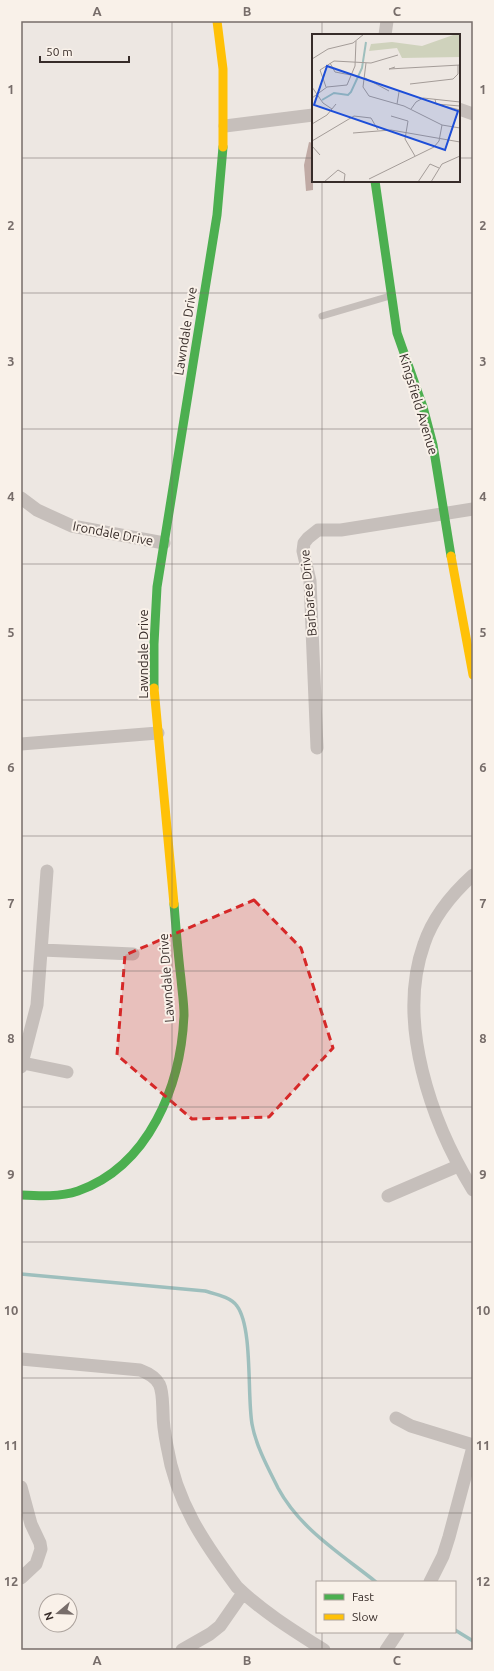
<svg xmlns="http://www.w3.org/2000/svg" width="494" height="1671" viewBox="0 0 494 1671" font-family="Ubuntu,sans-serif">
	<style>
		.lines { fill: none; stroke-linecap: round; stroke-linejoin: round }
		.stream { stroke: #9ebfbd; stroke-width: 3.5 }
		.building { fill: #c0aaa4 }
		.lane { stroke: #c6bfbb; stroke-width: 7 }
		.street { stroke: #c6bfbb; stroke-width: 13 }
		.fast { stroke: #4caf50; stroke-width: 9 }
		.slow { stroke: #ffc107; stroke-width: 9 }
		.marked { fill: #d62828; fill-opacity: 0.2; stroke: #d62828; stroke-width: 3; stroke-dasharray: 8 5; stroke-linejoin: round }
		.grid { fill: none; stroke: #776d6a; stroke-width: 1; stroke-opacity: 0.55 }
		.labels { text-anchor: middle; stroke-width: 4; stroke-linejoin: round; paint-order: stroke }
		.street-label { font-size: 13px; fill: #372c29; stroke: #f9f1e9 }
		.inset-river { fill: none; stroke: #9ebfbd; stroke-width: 2 }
		.inset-road { fill: none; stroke: #a49c98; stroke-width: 1 }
		.view { fill: #1d4ed8; fill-opacity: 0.15; stroke: #1d4ed8; stroke-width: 2 }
		.inset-edge { fill: none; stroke: #372c29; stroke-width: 2 }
		.neatline { fill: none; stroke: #776d6a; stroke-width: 1.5 }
		.grid-label { font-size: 13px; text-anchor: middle; font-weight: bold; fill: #776d6a }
	</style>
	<rect width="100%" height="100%" fill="#ede7e2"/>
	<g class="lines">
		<path class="stream" d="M21,1274L205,1291C215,1294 231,1297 237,1306C253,1328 247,1395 252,1424C256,1446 268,1468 278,1488C300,1529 341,1554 376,1582
			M455,1630L473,1641"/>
	</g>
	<path class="building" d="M309,142L313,143V190L306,191L304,165Z"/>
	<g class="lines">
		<path class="lane" d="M322,316L390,296"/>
		<path class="street" d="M385,35L387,21
			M459,109L473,114
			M225,126L313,115
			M21,498L37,510L72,526L164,543
			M21,744L158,733
			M317,748L310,581L303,551L304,543L308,538L318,530H341L473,509
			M473,875C452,894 433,917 424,944C396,1022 431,1122 473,1190
			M42,950L133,954
			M23,1063L67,1072
			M21,1067L37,1005L47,871
			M388,1196L458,1166
			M21,1359L140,1370C164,1379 162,1390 163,1413C163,1424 165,1436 167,1446C176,1502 204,1543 237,1587C263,1612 294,1631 324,1650
			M396,1418L411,1426L473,1445
			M21,1487L31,1524L40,1543L41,1549L36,1564L21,1578
			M430,1582L443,1556L449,1537L473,1447
			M182,1650L210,1634L220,1626L243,1593
			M386,1650L398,1632"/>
		<path class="fast" d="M375,181L397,333L423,407L433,445L451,556
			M154,688V644L157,587L217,215L223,147
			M21,1195C40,1196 60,1197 78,1191C149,1166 181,1086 184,1015C184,1003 182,991 181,979C178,954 176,929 174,904"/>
		<path class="slow" d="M217,21L223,69V147
			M451,556L473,675
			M154,688L174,904"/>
	</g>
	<path class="marked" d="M254,900L301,948L333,1048L269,1117L192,1119L117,1055L125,955Z"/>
	<path class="grid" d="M172,21V1650M322,21V35M21,158H313M459,158H473M322,181V1582M21,293H473M21,429H473M21,564H473M21,700H473M21,836H473M21,971H473M21,1107H473M21,1242H473M21,1378H473M21,1513H473M322,1632V1650"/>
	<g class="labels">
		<g class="street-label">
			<text transform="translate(185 331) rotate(-81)" y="5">Lawndale Drive</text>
			<text transform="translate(419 404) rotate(73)" y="5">Kingsfield Avenue</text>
			<text transform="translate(113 533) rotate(11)" y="5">Irondale Drive</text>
			<text transform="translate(308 593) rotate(-95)" y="5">Barbaree Drive</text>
			<text transform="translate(143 654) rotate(-90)" y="5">Lawndale Drive</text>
			<text transform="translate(166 978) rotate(-94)" y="5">Lawndale Drive</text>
		</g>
	</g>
	<g transform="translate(312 34)">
		<rect width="148" height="148" fill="#ede7e2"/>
		<path d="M144,0H148V23L90,24L85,14L57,17L59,10L80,8L110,12Z" fill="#cfd2bc"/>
		<path class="inset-river" d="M10,66L22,59L36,61L39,58L50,34L54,8"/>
		<path class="inset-road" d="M95,0H118M0,25L16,15L41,9L52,0M18,29L23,38L39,41M54,29L51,53L57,62L92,72L130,91L148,94M83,33L77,35L148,31M53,44L77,57M98,50L141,45L146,40V31M0,53L11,69L20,75M14,53L8,36L22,27L59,29L86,21M0,64L15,53L35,51L43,32L44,7M123,65L124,70L148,72M85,70L87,58M128,71L148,76M99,75L104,68L111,64L148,68M79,82L96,87L93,105L103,122M0,90L15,81L24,70M41,99L79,96L148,108M0,107L42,82L59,84L66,96M0,112L8,121M57,145L122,113L127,107L130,91M12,148L26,136L33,140L32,148M106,148L118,130L127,134M119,148L130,130L148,122"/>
		<path class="view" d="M15,32L146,77L133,116L2,71Z"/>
		<rect width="148" height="148" class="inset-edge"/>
	</g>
	<rect width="494" height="1671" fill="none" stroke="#f9f1e9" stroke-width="44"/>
	<rect x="316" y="1581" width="140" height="52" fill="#f9f1e9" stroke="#aba29c"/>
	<rect x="324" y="1594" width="20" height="6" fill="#4caf50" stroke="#aba29c"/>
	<text x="352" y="1601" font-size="12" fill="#372c29">Fast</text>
	<rect x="324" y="1614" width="20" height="6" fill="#ffc107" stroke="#aba29c"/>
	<text x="352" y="1621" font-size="12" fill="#372c29">Slow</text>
	<g transform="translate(58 1613) rotate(251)"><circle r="19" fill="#f9f1e9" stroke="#aba29c"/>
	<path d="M0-3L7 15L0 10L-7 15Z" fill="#776d6a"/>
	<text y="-6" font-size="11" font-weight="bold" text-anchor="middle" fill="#372c29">N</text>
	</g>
	<path d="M40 56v6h89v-6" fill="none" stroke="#372c29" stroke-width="2"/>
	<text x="46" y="56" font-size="12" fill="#372c29" stroke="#f9f1e9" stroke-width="3" paint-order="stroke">50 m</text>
	<rect x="22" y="22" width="450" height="1627" class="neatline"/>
	<g class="grid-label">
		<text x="97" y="16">A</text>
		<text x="247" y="16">B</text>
		<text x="397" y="16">C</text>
		<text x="11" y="94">1</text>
		<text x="483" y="94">1</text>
		<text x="11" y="230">2</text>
		<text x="483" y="230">2</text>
		<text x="11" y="366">3</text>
		<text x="483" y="366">3</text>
		<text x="11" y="501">4</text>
		<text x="483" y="501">4</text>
		<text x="11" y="637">5</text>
		<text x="483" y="637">5</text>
		<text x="11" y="772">6</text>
		<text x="483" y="772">6</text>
		<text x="11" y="908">7</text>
		<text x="483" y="908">7</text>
		<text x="11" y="1043">8</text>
		<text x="483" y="1043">8</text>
		<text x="11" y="1179">9</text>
		<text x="483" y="1179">9</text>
		<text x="11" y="1315">10</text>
		<text x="483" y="1315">10</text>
		<text x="11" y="1450">11</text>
		<text x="483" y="1450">11</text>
		<text x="11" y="1586">12</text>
		<text x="483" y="1586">12</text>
		<text x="97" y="1665">A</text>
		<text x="247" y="1665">B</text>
		<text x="397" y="1665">C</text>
	</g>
</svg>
